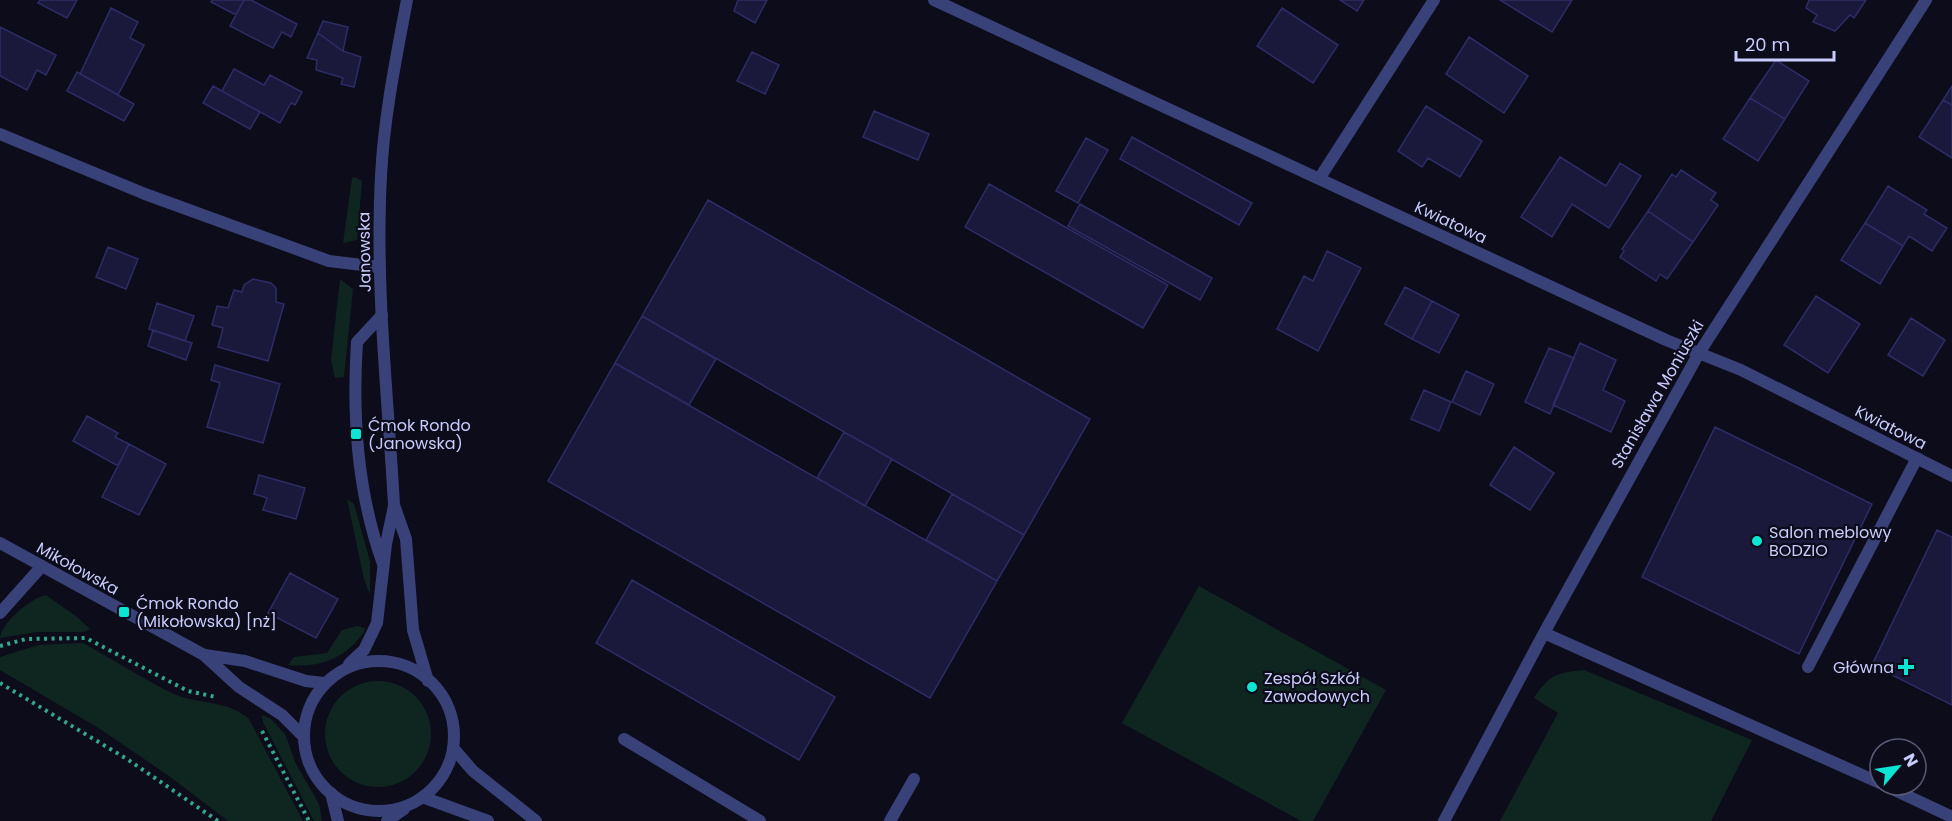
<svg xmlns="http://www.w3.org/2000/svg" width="1952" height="821" viewBox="0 0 1952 821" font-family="Poppins,sans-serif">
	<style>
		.green { fill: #0f2520 }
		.building { fill: #1a193b; stroke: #2e2c66; stroke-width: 1.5 }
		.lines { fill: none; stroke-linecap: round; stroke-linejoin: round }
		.path { stroke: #33a78b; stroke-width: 4; stroke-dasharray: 3 4.5; stroke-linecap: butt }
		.service { stroke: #394278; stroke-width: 12 }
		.minor { stroke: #394278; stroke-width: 12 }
		.tertiary { stroke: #394278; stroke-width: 12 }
		.poi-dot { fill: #0ce5d4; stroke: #0c0c1b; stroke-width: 2 }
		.labels { text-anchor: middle; stroke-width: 4.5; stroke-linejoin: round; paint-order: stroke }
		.street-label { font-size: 16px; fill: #c9ccfc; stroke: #0c0c1b }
		.poi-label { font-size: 16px; fill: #c9ccfc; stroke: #0c0c1b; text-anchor: start }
	</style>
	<rect width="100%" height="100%" fill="#0c0c1b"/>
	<path class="green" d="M355,177L362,181L357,240L343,243L352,178Z
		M340,279L353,289L344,377L335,378L331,360Z
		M347,499L354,504L370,561V595L364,579Z
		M1199,586L1386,690L1313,821H1301L1122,723Z
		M46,595L77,617L90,629L84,632H37L0,638C1,623 32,597 46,595Z
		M357,626L365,628L364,632C345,659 320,668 288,665L294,657L327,653L342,630Z
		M83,643C113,659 141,678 172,693C197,705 227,699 249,719L303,821H228L169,776L100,729L0,670V657L38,645Z
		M1584,670L1752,740L1711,821H1500L1558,713L1534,698C1548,676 1557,672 1584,670Z
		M325 734a53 53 0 1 1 106 0a53 53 0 1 1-106 0Z
		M262,715L271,719L285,734L296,764L319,804L322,821H314L263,722Z"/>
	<path class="building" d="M40,0H77L67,18L38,3Z
		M212,0H244L236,15L211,2Z
		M244,0H251L297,24L291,37L282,32L273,48L230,26Z
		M738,0H767L755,23L734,11Z
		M1340,0H1364L1357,11Z
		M1500,0H1572L1552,32Z
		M1809,0H1866L1854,18L1850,15L1835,31L1813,22L1817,15L1806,8Z
		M111,8L138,22L130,38L144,45L118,95L80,74Z
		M1282,8L1338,45L1313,83L1257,46Z
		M323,21L348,27L343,51L318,33Z
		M0,27L56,55L46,75L37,70L27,90L0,76Z
		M318,33L343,51L361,57L354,87L341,84L343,78L316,70L317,60L307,58Z
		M1469,37L1528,76L1504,113L1446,74Z
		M752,52L779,65L765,94L737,81Z
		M1776,60L1809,81L1785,119L1750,98Z
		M234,69L264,85L270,75L302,92L295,105L291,103L280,123L222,91Z
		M77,72L134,104L124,121L67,91Z
		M213,86L260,112L250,129L203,103Z
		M1952,86V105L1943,100Z
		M1750,98L1785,119L1758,161L1723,139Z
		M1943,100L1952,105V158L1919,137Z
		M1426,106L1482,141L1460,177L1428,158L1422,167L1398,151Z
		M874,111L929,134L918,160L863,137Z
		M1132,137L1252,203L1239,225L1120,159Z
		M1086,138L1108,150L1078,203L1056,191Z
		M1560,157L1606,186L1620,163L1641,176L1609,228L1572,204L1552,237L1521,217Z
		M1681,170L1716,193L1711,200L1718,205L1693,242L1648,211L1672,174L1676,177Z
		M989,184L1168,285L1143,328L965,227Z
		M1888,186L1927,210L1924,214L1947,228L1932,251L1909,236L1903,246L1865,223Z
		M708,200L1090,419L1024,535L642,316Z
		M1080,204L1212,278L1200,300L1068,226Z
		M1648,211L1693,242L1667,279L1660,274L1656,281L1620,257L1624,251L1622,249Z
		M1865,223L1903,246L1880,284L1841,260Z
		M108,247L138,259L126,289L96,277Z
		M1327,251L1361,268L1318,351L1277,329L1304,276L1313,281Z
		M253,279L271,283L276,288V302L284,304L268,361L218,347L223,328L212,325L217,306L228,308L234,290L242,292L244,285Z
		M1405,287L1432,301L1412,339L1385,324Z
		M1816,296L1860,324L1828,373L1784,345Z
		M1432,301L1459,315L1439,353L1412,339Z
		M157,303L194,316L185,341L149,329Z
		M642,316L716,359L689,405L615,363Z
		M1911,318L1945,340L1923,376L1888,355Z
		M153,330L192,343L186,360L148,346Z
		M1580,343L1616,360L1603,390L1625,401L1611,432L1553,405Z
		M1549,348L1574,358L1550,414L1525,402Z
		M615,363L997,581L930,698L548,481Z
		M215,365L280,384L263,443L207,427L220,383L211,380Z
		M1466,371L1494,384L1480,415L1452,402Z
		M1424,390L1451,402L1439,431L1411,419Z
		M87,416L118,433L115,437L129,444L118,466L73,441Z
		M1715,427L1872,504L1799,654L1642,577Z
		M844,432L892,459L865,506L817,478Z
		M129,444L166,464L139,515L102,497Z
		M1514,447L1554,473L1530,510L1490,485Z
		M259,475L305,488L296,519L263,510L267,498L254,494Z
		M952,494L1024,535L997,581L926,540Z
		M1937,530L1952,537V705L1872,665Z
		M290,573L338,599L316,638L268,613Z
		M632,580L835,697L799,760L596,643Z"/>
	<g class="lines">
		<path class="path" d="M0,646L26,639L86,638L188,691L216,697
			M0,683L127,759L218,821
			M262,731L309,821"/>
		<path class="service" d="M0,134L145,194L329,261L379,267
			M382,315L357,342C352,418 357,492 383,564
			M1808,667L1917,458
			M624,739L760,821
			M890,821L914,779"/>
		<path class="minor" d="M934,0L1666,340L1741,370L1952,476
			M1319,179L1434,0
			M0,613L42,566
			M1544,633L1880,783
			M1884,785L1952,817
			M331,793L338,821
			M387,821L404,809
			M1444,821L1544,633L1699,353L1926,0"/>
		<path class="tertiary" d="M407,0C396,59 384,116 381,176C375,286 388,396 394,505L406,539L413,630L428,681
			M0,543L204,655L239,687L282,715L304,737
			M205,655L245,661L306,681L324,683
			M304 736a75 75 0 1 1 150 0a75 75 0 1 1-150 0Z
			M349,664L364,650L377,623L386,544L394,506
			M454,749L473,771L536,821
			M425,798L488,821"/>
	</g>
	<g class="poi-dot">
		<rect x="350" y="428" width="12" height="12" rx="3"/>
		<circle cx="1757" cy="541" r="6"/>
		<rect x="118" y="606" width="12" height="12" rx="3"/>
		<path d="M1903 658h6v6h6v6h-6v6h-6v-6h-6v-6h6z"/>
		<circle cx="1252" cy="687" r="6"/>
	</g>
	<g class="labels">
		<g class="street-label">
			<text transform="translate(1451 222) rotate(25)" y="6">Kwiatowa</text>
			<text transform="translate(364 252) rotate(-91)" y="6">Janowska</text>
			<text transform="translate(1657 394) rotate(-60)" y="6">Stanisława Moniuszki</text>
			<text transform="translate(1891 427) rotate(27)" y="6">Kwiatowa</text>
			<text transform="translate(78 568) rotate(29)" y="6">Mikołowska</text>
		</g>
		<g class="poi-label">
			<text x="368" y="431">Ćmok Rondo<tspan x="368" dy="18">(Janowska)</tspan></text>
			<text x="1769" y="538">Salon meblowy<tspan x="1769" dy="18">BODZIO</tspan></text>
			<text x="136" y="609">Ćmok Rondo<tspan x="136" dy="18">(Mikołowska) [nż]</tspan></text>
			<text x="1894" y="673" text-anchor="end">Główna</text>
			<text x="1264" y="684">Zespół Szkół<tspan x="1264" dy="18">Zawodowych</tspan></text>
		</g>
	</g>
	<g transform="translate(1898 767) rotate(61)"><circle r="28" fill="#0c0c1b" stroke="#585975" stroke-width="1.5"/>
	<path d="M0-4.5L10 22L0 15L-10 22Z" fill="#0ce5d4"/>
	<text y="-9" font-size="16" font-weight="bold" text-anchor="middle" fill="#c9ccfc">N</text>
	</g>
	<path d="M1736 51v9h98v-9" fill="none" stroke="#c9ccfc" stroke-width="3"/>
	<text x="1745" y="51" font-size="18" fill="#c9ccfc" stroke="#0c0c1b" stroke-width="4.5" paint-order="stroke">20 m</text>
</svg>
